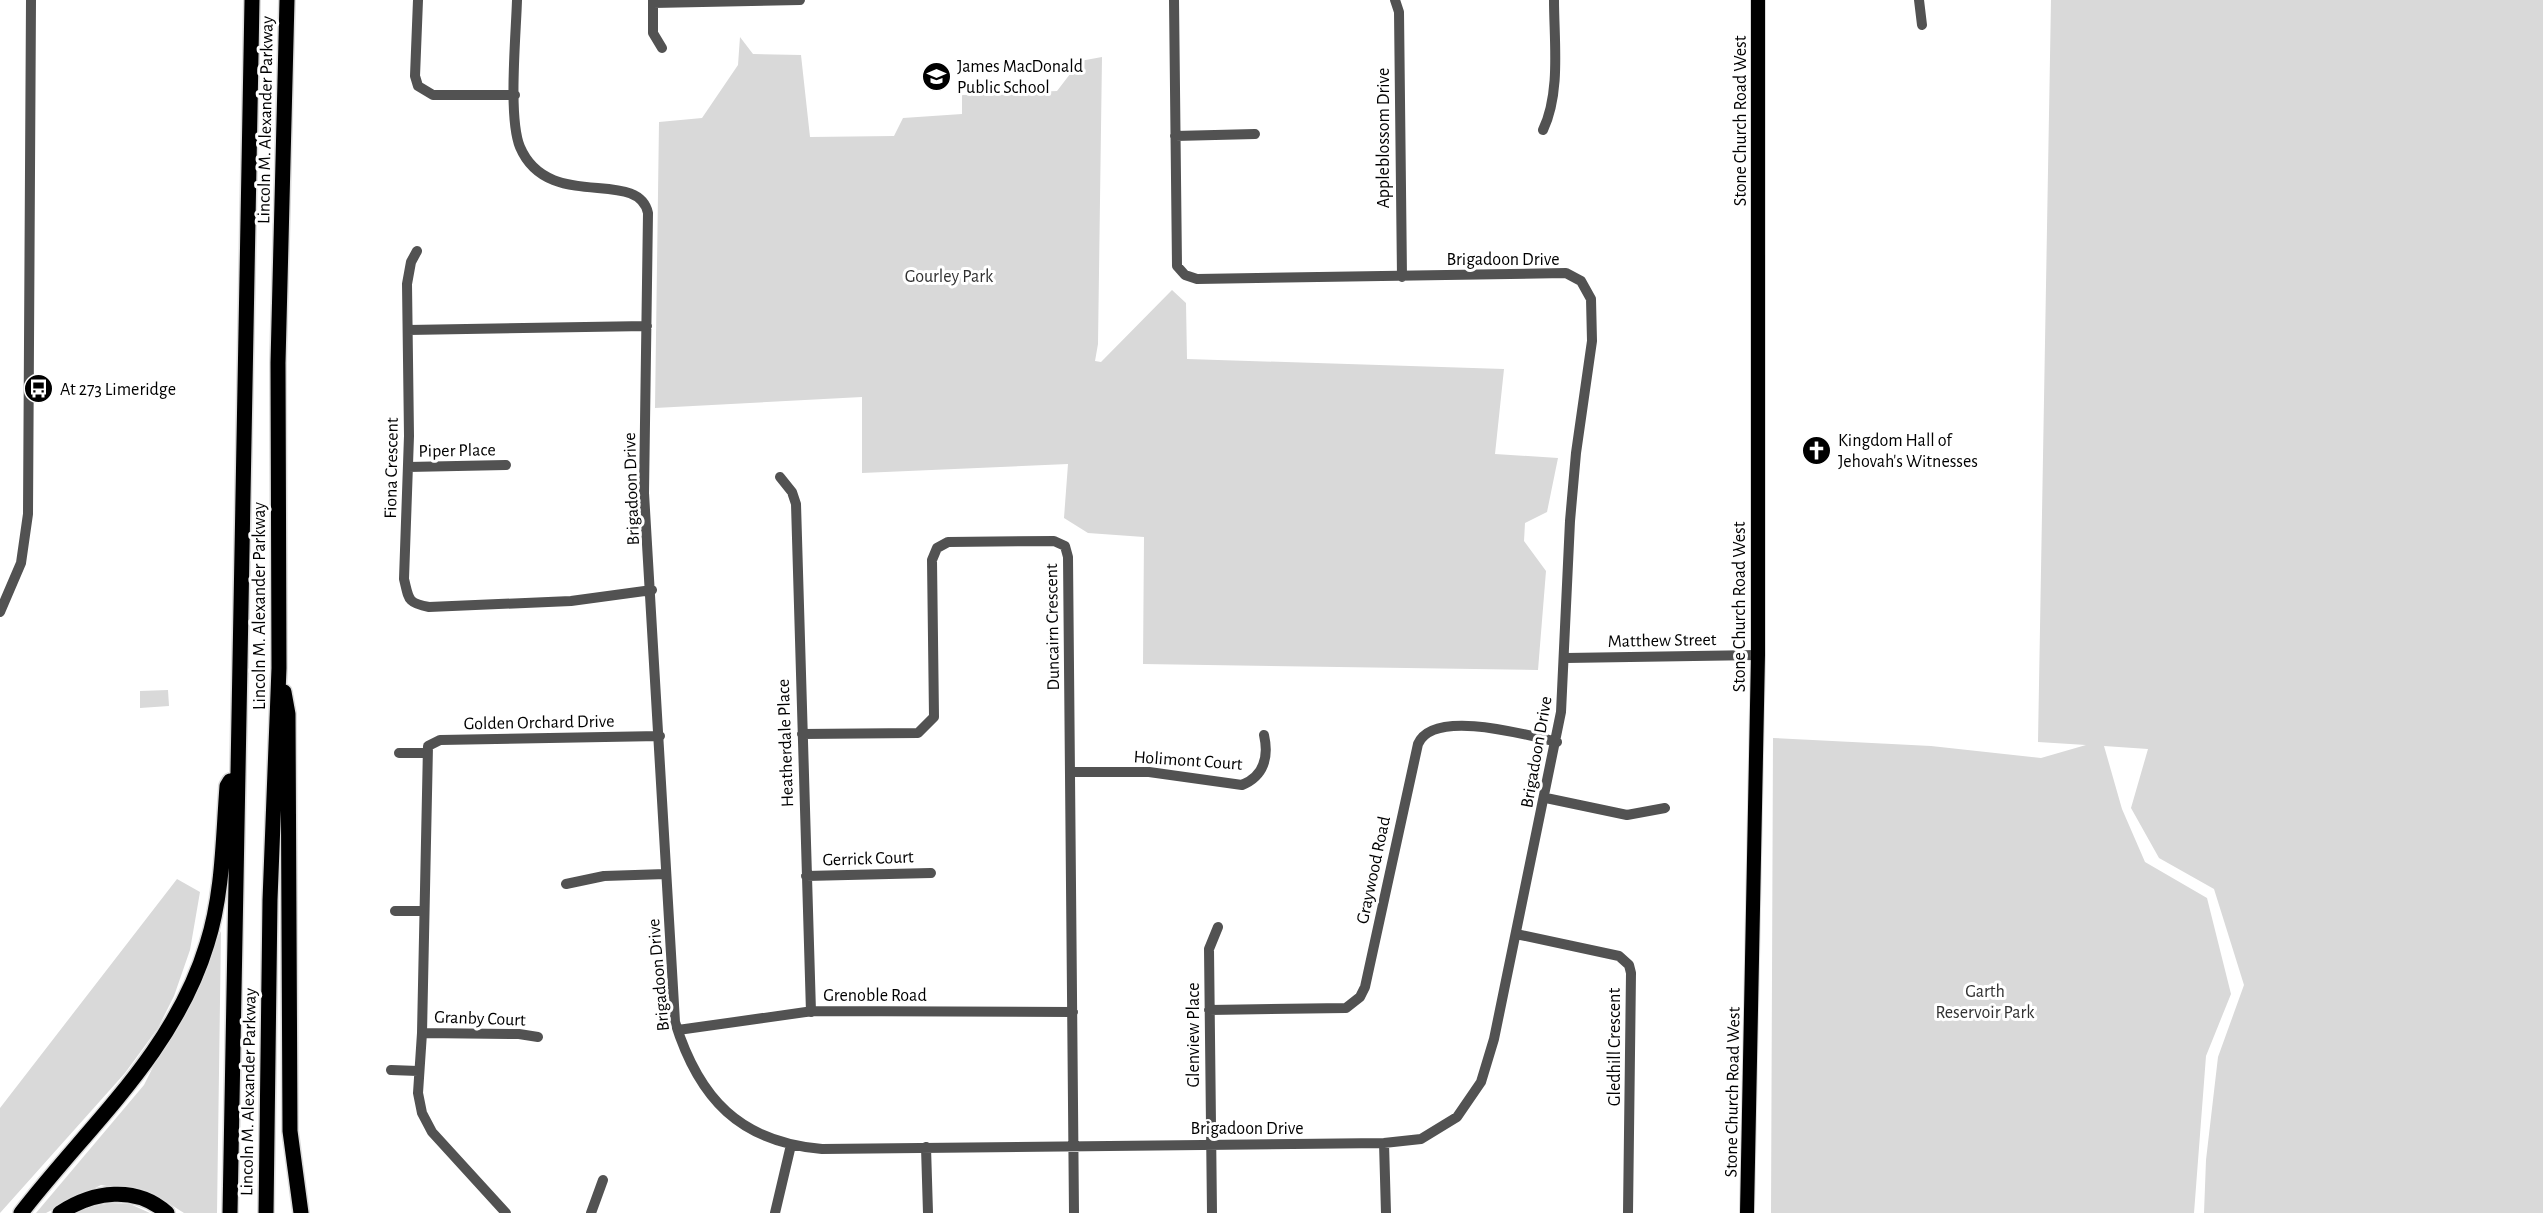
<svg xmlns="http://www.w3.org/2000/svg" width="2543" height="1213" viewBox="0 0 2543 1213" font-family="'Alegreya Sans',sans-serif">
	<style>
		.green { fill: #d9d9d9 }
		.lines { fill: none; stroke-linecap: round; stroke-linejoin: round }
		.major-casing { stroke: #dbdbdb; stroke-width: 16 }
		.highway-casing { stroke: #dbdbdb; stroke-width: 18 }
		.minor { stroke: #525252; stroke-width: 10 }
		.major { stroke: #000; stroke-width: 14 }
		.highway { stroke: #000; stroke-width: 15 }
		.labels { text-anchor: middle; stroke-width: 6; stroke-linejoin: round; paint-order: stroke }
		.poi-label { font-size: 18px; fill: #000; stroke: #fff; text-anchor: start }
		.street-label { font-size: 18px; fill: #000; stroke: #fff }
		.park-label { font-size: 18px; fill: #303030; stroke: #fff }
	</style>
	<rect width="100%" height="100%" fill="#fff"/>
	<path class="green" d="M2051,0H2543V1213H2204L2206,1160L2218,1057L2244,985L2214,889L2159,858L2131,808L2148,749L2104,746L2122,809L2145,862L2207,898L2231,994L2206,1056L2194,1213H1771L1773,738L1931,746L2041,758L2086,745L2038,742Z
		M740,37L753,54L801,55L810,137L894,136L903,118L962,114V95L1057,91L1080,61L1102,57L1098,344L1095,361L1101,362L1172,290L1186,303L1187,359L1504,369L1495,454L1558,458L1547,512L1525,523L1524,541L1546,571L1538,670L1143,664L1144,537L1088,533L1064,518L1068,464L862,473V397L655,408L659,122L702,118L738,65Z
		M168,690L169,706L140,708V691Z
		M177,879L200,892L190,950L174,996L158,1028L125,1073L0,1213V1108Z
		M221,931L217,1213H184L154,1194L101,1185L46,1213H36L144,1085Z
		M112,1203L130,1204L150,1213H77L89,1207Z"/>
	<g class="lines">
		<defs>
			<path id="major" d="M1747,1213L1758,655V0"/>
			<path id="highway" d="M284,692L288,714L290,1131L301,1213
				M21,1213C88,1126 174,1053 207,944C223,894 223,838 227,786L230,781
				M60,1213C93,1191 136,1185 167,1213
				M230,1213L252,0
				M266,1213L270,900L279,668L278,363L287,0"/>
		</defs>
		<use href="#major" class="major-casing"/>
		<use href="#highway" class="highway-casing"/>
		<path class="minor" d="M418,0L415,76L418,86L433,95H515
			M517,0C516,35 508,118 520,147C548,213 638,167 648,213L644,493L675,1022C699,1099 740,1142 822,1149L1384,1143L1421,1139L1457,1117L1481,1082L1494,1039L1561,712L1570,521L1576,453L1592,341L1591,299L1581,281L1566,273L1197,279L1185,275L1177,266L1174,0
			M653,0V33L662,48
			M1395,0L1399,12L1402,277
			M1919,0L1922,25
			M653,3L800,0
			M1543,130C1561,92 1554,41 1554,0
			M1175,136L1255,134
			M417,251L411,262L407,284L409,436L404,579C409,599 407,603 429,607L571,601L652,590
			M408,330L647,326
			M408,467L506,465
			M780,477L792,492L796,504L811,1012
			M0,612L21,563L28,514L31,0
			M1566,658L1758,655
			M802,734L918,733L934,717L932,560L937,548L948,542L1054,541L1065,546L1068,557L1074,1213
			M399,753H427
			M1071,772H1149L1242,785C1264,776 1269,757 1264,735
			M1546,798L1627,815L1665,808
			M806,876L931,873
			M566,884L604,876L666,874
			M395,911H423
			M1516,934L1619,956L1629,965L1631,973L1628,1213
			M1209,1010L1346,1008L1360,997L1365,987L1418,744C1433,708 1527,735 1557,742
			M678,1030L813,1011L1073,1012
			M422,1033L519,1034L538,1037
			M391,1070L418,1071
			M1384,1143L1386,1213
			M926,1147L928,1213
			M506,1213L432,1132L422,1113L418,1093L422,1033L428,746L440,740L660,736
			M591,1213L603,1180
			M775,1213L791,1145
			M1212,1213L1209,949L1218,927"/>
		<use href="#major" class="major"/>
		<use href="#highway" class="highway"/>
	</g>
	<defs>
		<symbol id="school-disc" viewBox="-11 -11 22 22"><circle r="9.5" fill="#000" stroke="#fff"/><path d="M0-5L7-2L0 1L-7-2ZM-4 1L0 2.5L4 1V4Q0 6-4 4Z" fill="#fff"/></symbol>
		<symbol id="bus-disc" viewBox="-11 -11 22 22"><circle r="9.5" fill="#000" stroke="#fff"/><path d="M-5-6H5V4H4V6H2V4H-2V6H-4V4H-5ZM-3.5-4V0h7V-4ZM-3.5 1.2v1.5H-2V1.2ZM2 1.2v1.5H3.5V1.2Z" fill="#fff"/></symbol>
		<symbol id="church-disc" viewBox="-11 -11 22 22"><circle r="9.5" fill="#000" stroke="#fff"/><path d="M-1.2-6h2.4v3.5h3.3v2.4h-3.3V6h-2.4V-.1h-3.3v-2.4h3.3Z" fill="#fff"/></symbol>
	</defs>
	<g fill-rule="evenodd">
		<use href="#school-disc" x="920" y="60" width="33" height="33"/>
		<use href="#bus-disc" x="22" y="372" width="33" height="33"/>
		<use href="#church-disc" x="1800" y="434" width="33" height="33"/>
	</g>
	<g class="labels">
		<g class="poi-label">
			<text x="957" y="72">James MacDonald<tspan x="957" dy="21">Public School</tspan></text>
			<text x="60" y="395">At 273 Limeridge</text>
			<text x="1838" y="446">Kingdom Hall of<tspan x="1838" dy="21">Jehovah's Witnesses</tspan></text>
		</g>
		<g class="street-label">
			<text transform="translate(265 120) rotate(-89)" y="6">Lincoln M. Alexander Parkway</text>
			<text transform="translate(1740 121) rotate(-90)" y="6">Stone Church Road West</text>
			<text transform="translate(1383 138) rotate(-90)" y="6">Appleblossom Drive</text>
			<text x="1503" y="265">Brigadoon Drive</text>
			<text transform="translate(457 450) rotate(-1)" y="6">Piper Place</text>
			<text transform="translate(391 468) rotate(-89)" y="6">Fiona Crescent</text>
			<text transform="translate(631 489) rotate(-92)" y="6">Brigadoon Drive</text>
			<text transform="translate(259 606) rotate(-90)" y="6">Lincoln M. Alexander Parkway</text>
			<text transform="translate(1739 607) rotate(-90)" y="6">Stone Church Road West</text>
			<text transform="translate(1052 627) rotate(-91)" y="6">Duncairn Crescent</text>
			<text transform="translate(1662 640) rotate(-1)" y="6">Matthew Street</text>
			<text transform="translate(539 722) rotate(-1)" y="6">Golden Orchard Drive</text>
			<text transform="translate(785 743) rotate(-92)" y="6">Heatherdale Place</text>
			<text transform="translate(1536 752) rotate(-80)" y="6">Brigadoon Drive</text>
			<text transform="translate(1188 760) rotate(4)" y="6">Holimont Court</text>
			<text transform="translate(868 858) rotate(-2)" y="6">Gerrick Court</text>
			<text transform="translate(1373 870) rotate(-78)" y="6">Graywood Road</text>
			<text transform="translate(658 975) rotate(-95)" y="6">Brigadoon Drive</text>
			<text x="875" y="1001">Grenoble Road</text>
			<text transform="translate(480 1018) rotate(2)" y="6">Granby Court</text>
			<text transform="translate(1193 1035) rotate(-90)" y="6">Glenview Place</text>
			<text transform="translate(1614 1047) rotate(-90)" y="6">Gledhill Crescent</text>
			<text transform="translate(248 1092) rotate(-89)" y="6">Lincoln M. Alexander Parkway</text>
			<text transform="translate(1732 1092) rotate(-89)" y="6">Stone Church Road West</text>
			<text x="1247" y="1134">Brigadoon Drive</text>
		</g>
		<g class="park-label">
			<text x="949" y="282">Gourley Park</text>
			<text x="1985" y="997">Garth<tspan x="1985" dy="21">Reservoir Park</tspan></text>
		</g>
	</g>
</svg>
